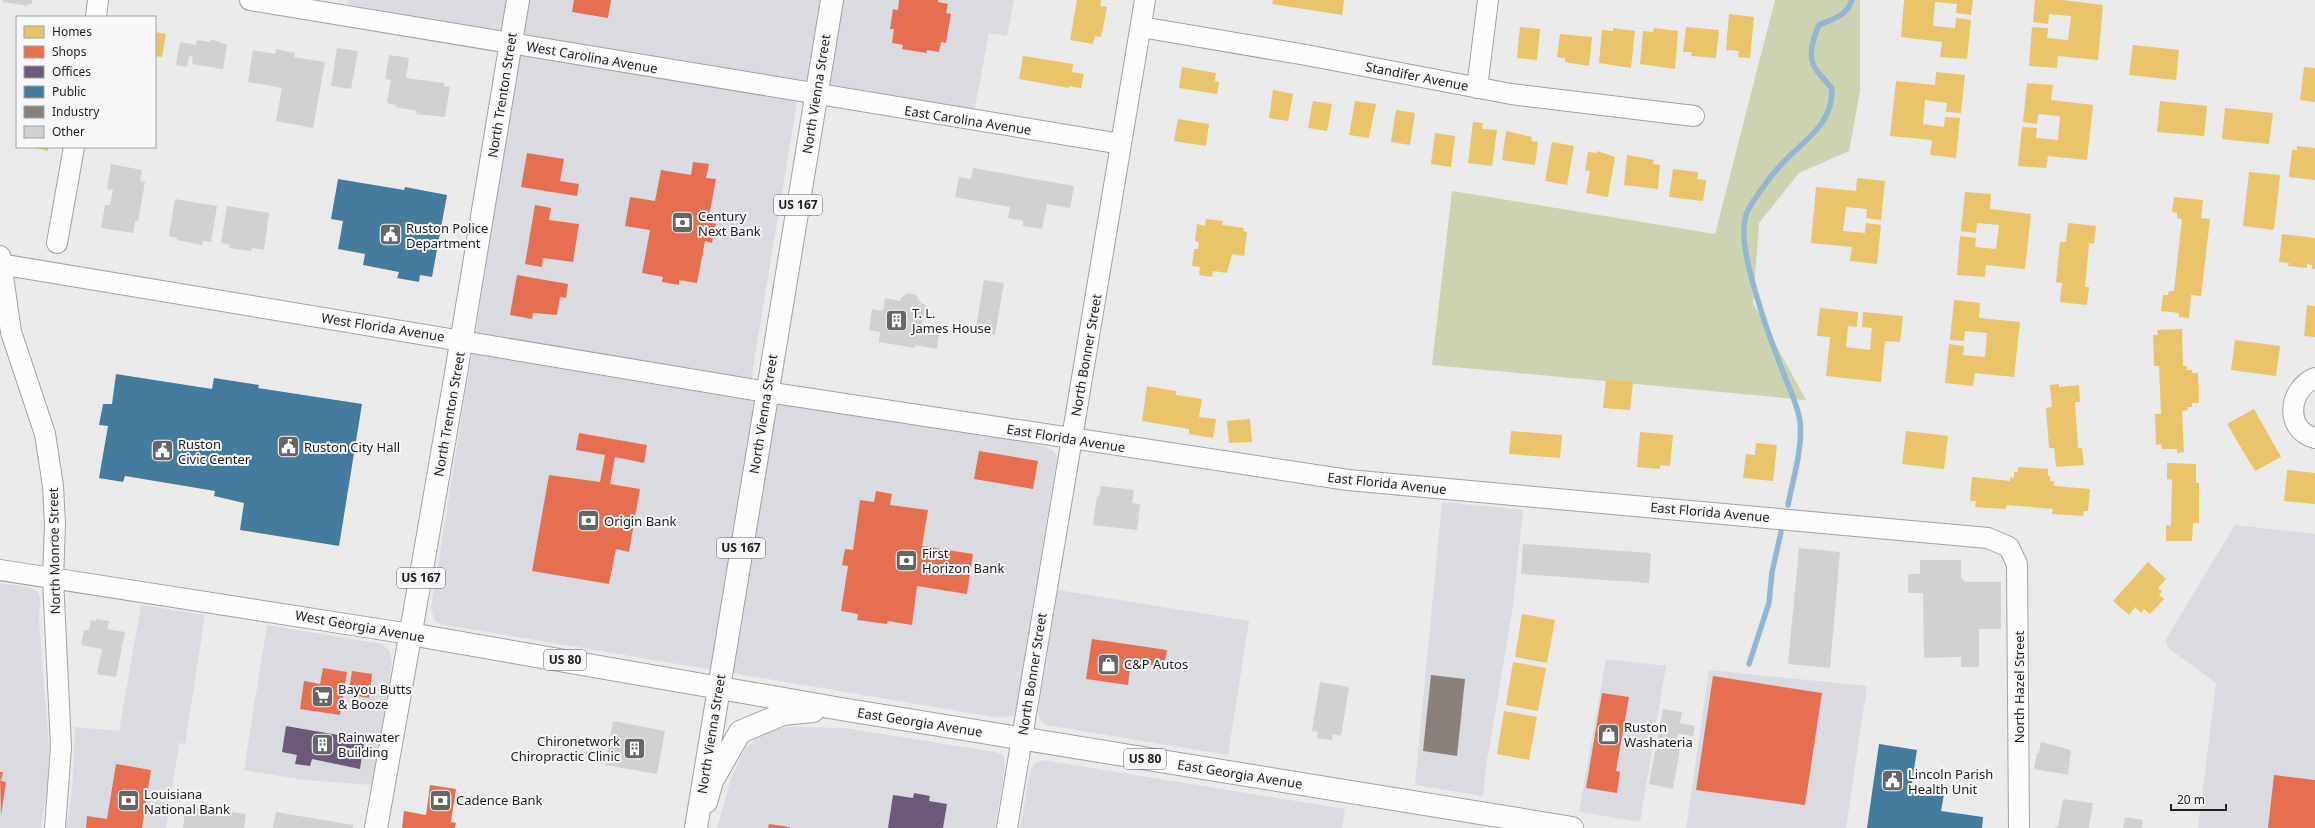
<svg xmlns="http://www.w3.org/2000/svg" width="2315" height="828" viewBox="0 0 2315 828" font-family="'Noto Sans',sans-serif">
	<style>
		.built { fill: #d9dbe0 }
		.forest { fill: #cdd2b1 }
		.homes { fill: #e9c46a }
		.shops { fill: #e76f51 }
		.offices { fill: #6d597a }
		.public { fill: #457b9d }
		.industry { fill: #8a817c }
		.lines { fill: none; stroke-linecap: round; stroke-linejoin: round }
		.stream { stroke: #93b6d2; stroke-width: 5.5 }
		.building { fill: #d1d1d1 }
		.minor-casing { stroke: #a2a2a2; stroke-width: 22 }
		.primary-casing { stroke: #a2a2a2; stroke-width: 24 }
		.trunk-casing { stroke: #a2a2a2; stroke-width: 24 }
		.minor { stroke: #fcfcfc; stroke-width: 20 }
		.primary { stroke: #fcfcfc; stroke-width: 22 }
		.trunk { stroke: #fcfcfc; stroke-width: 22 }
		.labels { text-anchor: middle; stroke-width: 4; stroke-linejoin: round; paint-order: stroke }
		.shield { fill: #f6f7f8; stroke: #606060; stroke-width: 1 }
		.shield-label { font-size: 12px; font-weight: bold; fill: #1f1f1f }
		.street-label { font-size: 13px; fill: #1f1f1f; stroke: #f6f7f8 }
		.poi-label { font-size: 13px; fill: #1f1f1f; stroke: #f6f7f8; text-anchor: start }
	</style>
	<rect width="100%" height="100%" fill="#eaeaea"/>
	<path class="built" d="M348,0H1014L1007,36L989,33L974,113L800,85L748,398L1038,444L1054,451L1057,457L1016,708L1013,716L1000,718L440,624L434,620L431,607L524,33L424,19L347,4Z
		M1442,502L1523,510L1513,607L1487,760L1483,796L1415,785Z
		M2235,525L2315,534V828H2198L2216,683L2168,648L2166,639Z
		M0,583L32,588L38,592L40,599L39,620L49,745L48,781L41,828H0Z
		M1058,590L1249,621L1228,755L1046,725L1041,721L1038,712Z
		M141,605L205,615L185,744L179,743L166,828H66L72,791L75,727L119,731Z
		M267,625L382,644L390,651L392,664L372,785L304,780L244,770Z
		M1606,659L1666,666L1640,822L1579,812Z
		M1709,670L1867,686L1846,828H1686Z
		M800,727L845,728L995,752L1002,754L1004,757L1005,767L995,828H717L731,778L745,749L760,735L775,728Z
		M1043,760L1345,809L1342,828H1020L1030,772L1034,764Z"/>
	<path class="forest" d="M1775,0H1860V91L1849,151L1799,173L1759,223L1753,303L1806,400L1432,365L1452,191L1715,234Z"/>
	<path class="homes" d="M1077,0H1101L1100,6L1107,7L1101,37L1095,36L1093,44L1070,40Z
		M1273,0H1344L1342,15L1272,4Z
		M1904,0H1973L1971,15L1956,13L1957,4L1935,2L1933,26L1955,28L1956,18L1971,20L1967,59L1940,57L1942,42L1901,37Z
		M2035,0H2062L2103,5L2098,60L2058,56L2057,68L2029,66L2032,27L2048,28L2047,38L2068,40L2071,16L2049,14L2048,24L2033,22Z
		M1729,14L1754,17L1750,58L1738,57L1739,51L1726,50Z
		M1520,27L1540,29L1537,60L1517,58Z
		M1686,27L1719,30L1716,58L1691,56L1692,52H1683Z
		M1613,28L1635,31L1631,68L1599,63L1602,30L1613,31Z
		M1654,28L1678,31L1675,69L1640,64L1643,31L1653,32Z
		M155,32L166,34L162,57L155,56Z
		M1560,34L1592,37L1589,66L1565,62V58L1557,57Z
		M2133,45L2179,50L2176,80L2129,75Z
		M1023,56L1073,64L1072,72L1084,74L1081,88L1069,86V88L1019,79Z
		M1182,67L1216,73L1215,81L1219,82L1217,94L1179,88Z
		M2304,67L2315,68V102L2300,100Z
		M1936,72L1965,75L1961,113L1946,112L1947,103L1925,100L1923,124L1944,127L1945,117L1960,118L1956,158L1930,155L1932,140L1890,136L1896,81L1935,85Z
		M2027,83L2053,85L2051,100L2093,105L2087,160L2048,156L2046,168L2018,166L2022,127L2037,128L2036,138L2058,140L2060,116L2038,114L2037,124L2023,122Z
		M1273,90L1293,94L1288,121L1269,118Z
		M1313,101L1332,104L1327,131L1308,128Z
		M1355,101L1376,104L1369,138L1349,135Z
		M2160,101L2207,106L2204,136L2157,132Z
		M2225,108L2273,113L2269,144L2222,139Z
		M1396,110L1415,113L1410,145L1391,142Z
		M1178,119L1209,124L1206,146L1174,141Z
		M1473,122L1483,123L1482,129L1497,130L1492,166L1468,163Z
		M1506,131L1532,137L1531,141L1538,142L1535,165L1502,160Z
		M1435,133L1455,136L1451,167L1431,164Z
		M1552,142L1574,146L1567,185L1545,181Z
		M2297,146L2315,148V180L2289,177L2292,150H2297Z
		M31,147H48V151Z
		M1597,151L1615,157L1608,197L1586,193L1590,171L1585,170L1588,152L1597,153Z
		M1627,155L1654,160L1653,164L1660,165L1658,189L1624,185Z
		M1673,169L1698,172L1697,179L1706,180L1703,201L1669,197Z
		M2249,172L2280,175L2274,230L2243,226Z
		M1857,178L1885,181L1881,220L1866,218L1867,209L1846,207L1843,231L1865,233L1866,223L1881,225L1877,264L1850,261L1852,247L1811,243L1816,187L1856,191Z
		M1965,192L1991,194L1990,209L2031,214L2025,269L1986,265L1985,277L1957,275L1960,236L1976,238L1975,247L1996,249L1999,225L1977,223L1976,233L1961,231Z
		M2174,197L2203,200L2201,218L2210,219L2201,296L2191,295L2189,318L2179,317V313L2161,311L2163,295H2168L2169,291H2174L2182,219L2177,218V213L2172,212Z
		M1206,219L1223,221L1222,225L1244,228L1243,231L1247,232L1244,256L1232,254L1227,273L1213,271L1212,277L1199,275L1200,267L1192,266L1194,249H1198L1199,242L1195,241L1197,224L1205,226Z
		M2068,223L2096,226L2094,244L2089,243L2085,287H2089L2087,305L2060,302L2062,283L2056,282L2060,242H2066Z
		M2282,234L2315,238V269H2312V265L2307,264V268L2288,266L2289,263L2279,262Z
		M1954,300L1980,303L1979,318L2020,322L2014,377L1975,373L1973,386L1945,383L1949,344L1964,346L1963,355L1985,357L1987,333L1965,331L1964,341L1950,340Z
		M2307,305L2315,306V337L2304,336Z
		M1820,308L1858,312L1857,327L1848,326L1846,347L1870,350L1872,328L1862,327L1863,312L1903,316L1900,342L1885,341L1881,382L1826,376L1830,337L1817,336Z
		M2182,329L2183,366H2187V370H2192V373H2198L2199,403H2192V407H2187L2188,410L2182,411L2184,452L2177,453V449H2162L2161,444L2156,445L2155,414H2161L2159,366H2154L2153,335H2158L2157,330Z
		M2235,340L2280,346L2276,376L2231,370Z
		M1606,380L1633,382L1630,410L1603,408Z
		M2059,384V387L2079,385L2080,402H2075L2078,448H2082L2084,465L2056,467L2054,448H2049L2046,408L2052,407L2050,385Z
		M1147,386L1176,391V395L1202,399L1199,417L1216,419L1213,438L1189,434V429L1142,421Z
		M2254,409L2281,457L2255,471L2227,424Z
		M1250,419L1252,442L1229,443L1227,421Z
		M1511,431L1562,435L1560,458L1509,454Z
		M1906,431L1948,436L1944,469L1902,464Z
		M1640,432L1673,435L1670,466L1660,465V469L1637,467Z
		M1756,443L1777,445L1773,481L1743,478L1746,454L1755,455Z
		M2167,463L2196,464V483H2199V523H2193L2192,541H2166V525L2171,526L2172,480L2167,479Z
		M2018,467L2048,469V476H2050V481H2054V486L2090,489L2088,511H2084L2083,516L2052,514L2053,509L2007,505L2006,509L1975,507L1976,501H1970L1972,477L2010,481L2011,477L2014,478V472H2018Z
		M2287,470L2315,473V504L2284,501Z
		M2148,562L2166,579L2158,588L2162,591L2159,595L2164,599L2150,614L2144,609L2141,613L2135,607L2129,615L2113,601Z
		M1522,614L1555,620L1547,663L1515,657Z
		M1513,662L1546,668L1538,711L1506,705Z
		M1504,711L1537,717L1529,760L1497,754Z"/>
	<path class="shops" d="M574,0H611L608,18L572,12Z
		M899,0H938V2L948,4L946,13L951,14L946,43L941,42L939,52L927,50L926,53L902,49L903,45L892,43L894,29H890L893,9L898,10Z
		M527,153L564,159L560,181L579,184L577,196L521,187Z
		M693,162L709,164L706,178L716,179L708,222L716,224L712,243L705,241L697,283L679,280V285L662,282L663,277L642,273L650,230L625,226L630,197L655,201L661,170L691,175Z
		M535,205L551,208L549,220L579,224L573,262L543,258L542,267L525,264Z
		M517,275L568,284L566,298L560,297L557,315L533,313L532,319L510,315Z
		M579,433L647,445L644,463L615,457L610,484L640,489L629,552L616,549L609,584L532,571L549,475L600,482L605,455L576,450Z
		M979,451L1038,461L1033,489L974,479Z
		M876,491L892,494L890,505L928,510L922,546L973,554L967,594L917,586L912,625L888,621L887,624L857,620L858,614L841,611L848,566L842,565L845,549L853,550L860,500L874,502Z
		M1092,639L1167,650L1164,667L1131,662L1128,685L1086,679Z
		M323,668L347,672L340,715L300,709L304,681L320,684Z
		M352,671L372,674L369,698L348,695Z
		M1713,676L1822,693L1805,805L1696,790Z
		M1602,693L1629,697L1616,771L1620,772L1617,793L1586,788Z
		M116,764L151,770L142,828H86L87,816L107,819Z
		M0,772H3L1,781L6,782L1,816Z
		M2274,775L2315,780V828H2268Z
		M430,785L456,789L451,822L456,823L455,828H402L404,811L426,815Z
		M769,824L790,827V828H768Z"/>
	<path class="offices" d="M286,726L338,735V732L365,736L360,769L312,759L310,766L295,764L297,755L282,752Z
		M914,793L930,796L929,801L947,804L943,828H888L893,795L913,798Z"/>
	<path class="public" d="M338,179L404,190L405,187L447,195L432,277L420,275L419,282L397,278L399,272L363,265L365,254L338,249L343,221L331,219Z
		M116,374L212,389L214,378L259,385L258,388L362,404L339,546L240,530L244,503L214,496L215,491L125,476L123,482L99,478L108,426L99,425L103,404H112Z
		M1879,744L1917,750L1911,789L1944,794L1941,811L1983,817L1982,828H1867Z"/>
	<path class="industry" d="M1431,675L1465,679L1457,756L1423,751Z"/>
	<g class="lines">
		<path class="stream" d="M1788,505C1793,479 1803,448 1800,421C1797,403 1788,385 1781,367C1769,336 1741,258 1744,227C1745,211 1752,203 1761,190C1767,182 1773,173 1780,166C1802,141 1833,126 1832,89C1827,81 1818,74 1814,66C1808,54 1814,36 1819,25C1834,18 1846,17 1852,0
			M1749,664L1769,603L1772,572L1781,532"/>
	</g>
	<path class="building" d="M3,0H32V4H28V6L3,2Z
		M211,39L227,45L223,69L192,64L193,57L189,56L187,67L176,65L180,42L196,45L197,40L211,42Z
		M337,48L358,51L351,89L331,86Z
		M276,49L295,53L294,57L325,62L313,128L276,121L282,88L248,82L253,50L275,54Z
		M389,55L409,58L406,78L444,83V86L450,87L445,117L416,114L417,111L396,107V105L387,103L391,80L385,79Z
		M111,164L142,170L140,181L145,182L138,221H135L133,233L101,228L105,205H110L113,190L107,189Z
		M973,168L1074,186L1070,208L1047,204L1042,229L1023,226V221L1008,218L1010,207L955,197L959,177L971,179Z
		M175,199L217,206L211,242L203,241L202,245L177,240V238L169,236Z
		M227,206L269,213L264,250L252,248L251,251L229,248L230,245L221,243Z
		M984,280L1004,283L995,335L975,332Z
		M908,293L916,295L921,303L926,305L922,324L940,328L937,349L915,345V348L879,342L880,332L869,330L872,309L883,311L885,298L900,301L901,298Z
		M1101,486L1134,490L1132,503L1140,504L1137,530L1093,525L1097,496L1099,497Z
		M1523,544L1651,553L1649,583L1521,574Z
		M1799,548L1840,552L1830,668L1788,664Z
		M1920,560H1961V577L1965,582H2001V629H1979V667H1961V657L1924,658L1923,593H1908V574H1920Z
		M96,619L109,621L107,629L125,632L116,677L97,674L102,649L81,645L84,630H89L91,620L96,621Z
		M1320,682L1349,687L1341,736L1333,734L1332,740L1317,738L1318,732L1312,731Z
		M1663,709L1682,712L1680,723L1695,726L1693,736L1678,734L1677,742L1681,743L1673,789L1649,784Z
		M613,721L665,731L657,774L605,765Z
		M2041,742L2071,750L2068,775L2034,769L2037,753H2039Z
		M2063,799L2093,803L2089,828H2055L2058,826Z
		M186,805L246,814L244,828H183Z
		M276,812L353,825V828H273Z
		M2125,817L2143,820L2142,828H2123Z"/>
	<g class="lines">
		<defs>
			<path id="minor" d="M250,0L1121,144
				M96,17L98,0
				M1141,27L1306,55L1511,94L1694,116
				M1477,88L1488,0
				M57,243L74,147
				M0,256L11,332L45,434L53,486L55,524L53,579L61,747L55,828
				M0,264L767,392L1348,480L1988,538L2009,547L2017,564L2019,828
				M2315,378C2288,389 2284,430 2315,438
				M0,570L410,634
				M1007,828L1145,0"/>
			<path id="primary" d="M410,634L835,708L1572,828
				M706,802L712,781L740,732L783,714L813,711"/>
			<path id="trunk" d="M376,828C402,678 430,529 455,379C477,253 496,126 518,0
				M696,828L832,0"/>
		</defs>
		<use href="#minor" class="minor-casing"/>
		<use href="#primary" class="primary-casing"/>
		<use href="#trunk" class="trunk-casing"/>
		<use href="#minor" class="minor"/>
		<use href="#primary" class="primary"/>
		<use href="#trunk" class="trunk"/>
	</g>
	<defs>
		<symbol id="bank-square" viewBox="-11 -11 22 22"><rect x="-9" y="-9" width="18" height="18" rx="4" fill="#666" stroke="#f6f7f8"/><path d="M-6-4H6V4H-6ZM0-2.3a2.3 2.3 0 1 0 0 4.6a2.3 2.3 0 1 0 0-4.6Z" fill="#fff"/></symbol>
		<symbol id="civic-square" viewBox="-11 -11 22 22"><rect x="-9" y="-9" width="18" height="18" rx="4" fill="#666" stroke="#f6f7f8"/><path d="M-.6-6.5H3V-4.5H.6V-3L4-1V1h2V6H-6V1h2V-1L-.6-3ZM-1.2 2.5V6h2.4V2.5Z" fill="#fff"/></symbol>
		<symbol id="building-square" viewBox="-11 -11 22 22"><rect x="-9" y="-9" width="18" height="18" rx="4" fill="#666" stroke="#f6f7f8"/><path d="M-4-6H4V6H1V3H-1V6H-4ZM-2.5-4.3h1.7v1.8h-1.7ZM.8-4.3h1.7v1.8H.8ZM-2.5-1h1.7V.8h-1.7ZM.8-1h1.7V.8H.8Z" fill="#fff"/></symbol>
		<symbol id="shop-square" viewBox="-11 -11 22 22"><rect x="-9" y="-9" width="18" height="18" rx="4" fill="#666" stroke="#f6f7f8"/><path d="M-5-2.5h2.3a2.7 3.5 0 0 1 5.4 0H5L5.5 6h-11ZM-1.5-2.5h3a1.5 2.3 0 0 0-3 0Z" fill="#fff"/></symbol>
		<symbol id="supermarket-square" viewBox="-11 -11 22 22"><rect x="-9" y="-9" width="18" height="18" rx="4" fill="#666" stroke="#f6f7f8"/><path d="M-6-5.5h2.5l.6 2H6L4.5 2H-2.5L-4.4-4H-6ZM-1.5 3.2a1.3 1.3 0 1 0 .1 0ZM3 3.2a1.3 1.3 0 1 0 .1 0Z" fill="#fff"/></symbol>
	</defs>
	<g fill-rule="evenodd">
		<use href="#bank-square" x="670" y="210" width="25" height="25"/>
		<use href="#civic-square" x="378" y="222" width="25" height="25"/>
		<use href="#building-square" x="884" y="308" width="25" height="25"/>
		<use href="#civic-square" x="276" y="434" width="25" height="25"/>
		<use href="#civic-square" x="150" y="438" width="25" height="25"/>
		<use href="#bank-square" x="576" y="508" width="25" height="25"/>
		<use href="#bank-square" x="894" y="548" width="25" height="25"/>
		<use href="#shop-square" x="1096" y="652" width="25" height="25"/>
		<use href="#supermarket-square" x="310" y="684" width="25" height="25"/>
		<use href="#shop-square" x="1596" y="722" width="25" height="25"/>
		<use href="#building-square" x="310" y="732" width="25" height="25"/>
		<use href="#building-square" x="622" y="736" width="25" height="25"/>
		<use href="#civic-square" x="1880" y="768" width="25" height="25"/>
		<use href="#bank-square" x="428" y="788" width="25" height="25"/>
		<use href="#bank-square" x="116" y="788" width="25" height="25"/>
	</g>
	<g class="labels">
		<g class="shield">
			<rect x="774" y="195" width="48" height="20" rx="3"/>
			<rect x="717" y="538" width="48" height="20" rx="3"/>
			<rect x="397" y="568" width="48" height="20" rx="3"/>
			<rect x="544" y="650" width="42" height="20" rx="3"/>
			<rect x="1124" y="749" width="42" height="20" rx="3"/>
		</g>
		<g class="shield-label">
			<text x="798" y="209">US 167</text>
			<text x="741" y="552">US 167</text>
			<text x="421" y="582">US 167</text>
			<text x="565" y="664">US 80</text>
			<text x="1145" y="763">US 80</text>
		</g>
		<g class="street-label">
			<text transform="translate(592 57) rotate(10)" y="5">West Carolina Avenue</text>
			<text transform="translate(1417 76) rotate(11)" y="5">Standifer Avenue</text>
			<text transform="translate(816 94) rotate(-81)" y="5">North Vienna Street</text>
			<text transform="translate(502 95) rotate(-81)" y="5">North Trenton Street</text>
			<text transform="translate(968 120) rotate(9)" y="5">East Carolina Avenue</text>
			<text transform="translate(383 327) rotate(9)" y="5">West Florida Avenue</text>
			<text transform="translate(1086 355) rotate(-80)" y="5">North Bonner Street</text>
			<text transform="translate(449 414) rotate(-80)" y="5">North Trenton Street</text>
			<text transform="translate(763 414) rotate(-81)" y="5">North Vienna Street</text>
			<text transform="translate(1066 438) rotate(9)" y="5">East Florida Avenue</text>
			<text transform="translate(1387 483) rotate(6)" y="5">East Florida Avenue</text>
			<text transform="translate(1710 512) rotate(5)" y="5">East Florida Avenue</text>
			<text transform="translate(54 551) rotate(-91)" y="5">North Monroe Street</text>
			<text transform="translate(360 626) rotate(10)" y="5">West Georgia Avenue</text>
			<text transform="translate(1032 674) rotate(-81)" y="5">North Bonner Street</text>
			<text transform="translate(2019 687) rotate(-90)" y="5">North Hazel Street</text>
			<text transform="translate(920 722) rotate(9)" y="5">East Georgia Avenue</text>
			<text transform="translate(711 734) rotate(-81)" y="5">North Vienna Street</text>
			<text transform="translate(1240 774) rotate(9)" y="5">East Georgia Avenue</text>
		</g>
		<g class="poi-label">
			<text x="698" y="221">Century<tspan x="698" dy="15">Next Bank</tspan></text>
			<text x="406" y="233">Ruston Police<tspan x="406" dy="15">Department</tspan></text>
			<text x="912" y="318">T. L.<tspan x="912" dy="15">James House</tspan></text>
			<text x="178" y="449">Ruston<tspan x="178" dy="15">Civic Center</tspan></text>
			<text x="304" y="452">Ruston City Hall</text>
			<text x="604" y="526">Origin Bank</text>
			<text x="922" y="558">First<tspan x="922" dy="15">Horizon Bank</tspan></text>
			<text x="1124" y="669">C&amp;P Autos</text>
			<text x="338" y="694">Bayou Butts<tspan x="338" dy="15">&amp; Booze</tspan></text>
			<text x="1624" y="732">Ruston<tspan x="1624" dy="15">Washateria</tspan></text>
			<text x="338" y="742">Rainwater<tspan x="338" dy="15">Building</tspan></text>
			<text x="620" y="746" text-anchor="end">Chironetwork<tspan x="620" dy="15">Chiropractic Clinic</tspan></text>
			<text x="1908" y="779">Lincoln Parish<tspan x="1908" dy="15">Health Unit</tspan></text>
			<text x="144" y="799">Louisiana<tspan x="144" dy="15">National Bank</tspan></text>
			<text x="456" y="805">Cadence Bank</text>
		</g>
	</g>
	<rect x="16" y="16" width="140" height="132" fill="#f6f7f8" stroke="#a0a1a1"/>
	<rect x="24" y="26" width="20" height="12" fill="#e9c46a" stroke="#a0a1a1"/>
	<text x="52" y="36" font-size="12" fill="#1f1f1f">Homes</text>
	<rect x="24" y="46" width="20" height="12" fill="#e76f51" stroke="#a0a1a1"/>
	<text x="52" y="56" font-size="12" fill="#1f1f1f">Shops</text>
	<rect x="24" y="66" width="20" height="12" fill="#6d597a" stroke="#a0a1a1"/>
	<text x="52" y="76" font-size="12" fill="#1f1f1f">Offices</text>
	<rect x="24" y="86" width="20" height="12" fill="#457b9d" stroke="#a0a1a1"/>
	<text x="52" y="96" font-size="12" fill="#1f1f1f">Public</text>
	<rect x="24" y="106" width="20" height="12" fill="#8a817c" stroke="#a0a1a1"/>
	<text x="52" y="116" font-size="12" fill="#1f1f1f">Industry</text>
	<rect x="24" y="126" width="20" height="12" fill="#d1d1d1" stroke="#a0a1a1"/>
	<text x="52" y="136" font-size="12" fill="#1f1f1f">Other</text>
	<path d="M2171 804v6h55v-6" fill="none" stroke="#1f1f1f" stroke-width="2"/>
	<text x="2177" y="804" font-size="12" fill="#1f1f1f" stroke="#f6f7f8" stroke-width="3" paint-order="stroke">20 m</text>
</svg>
